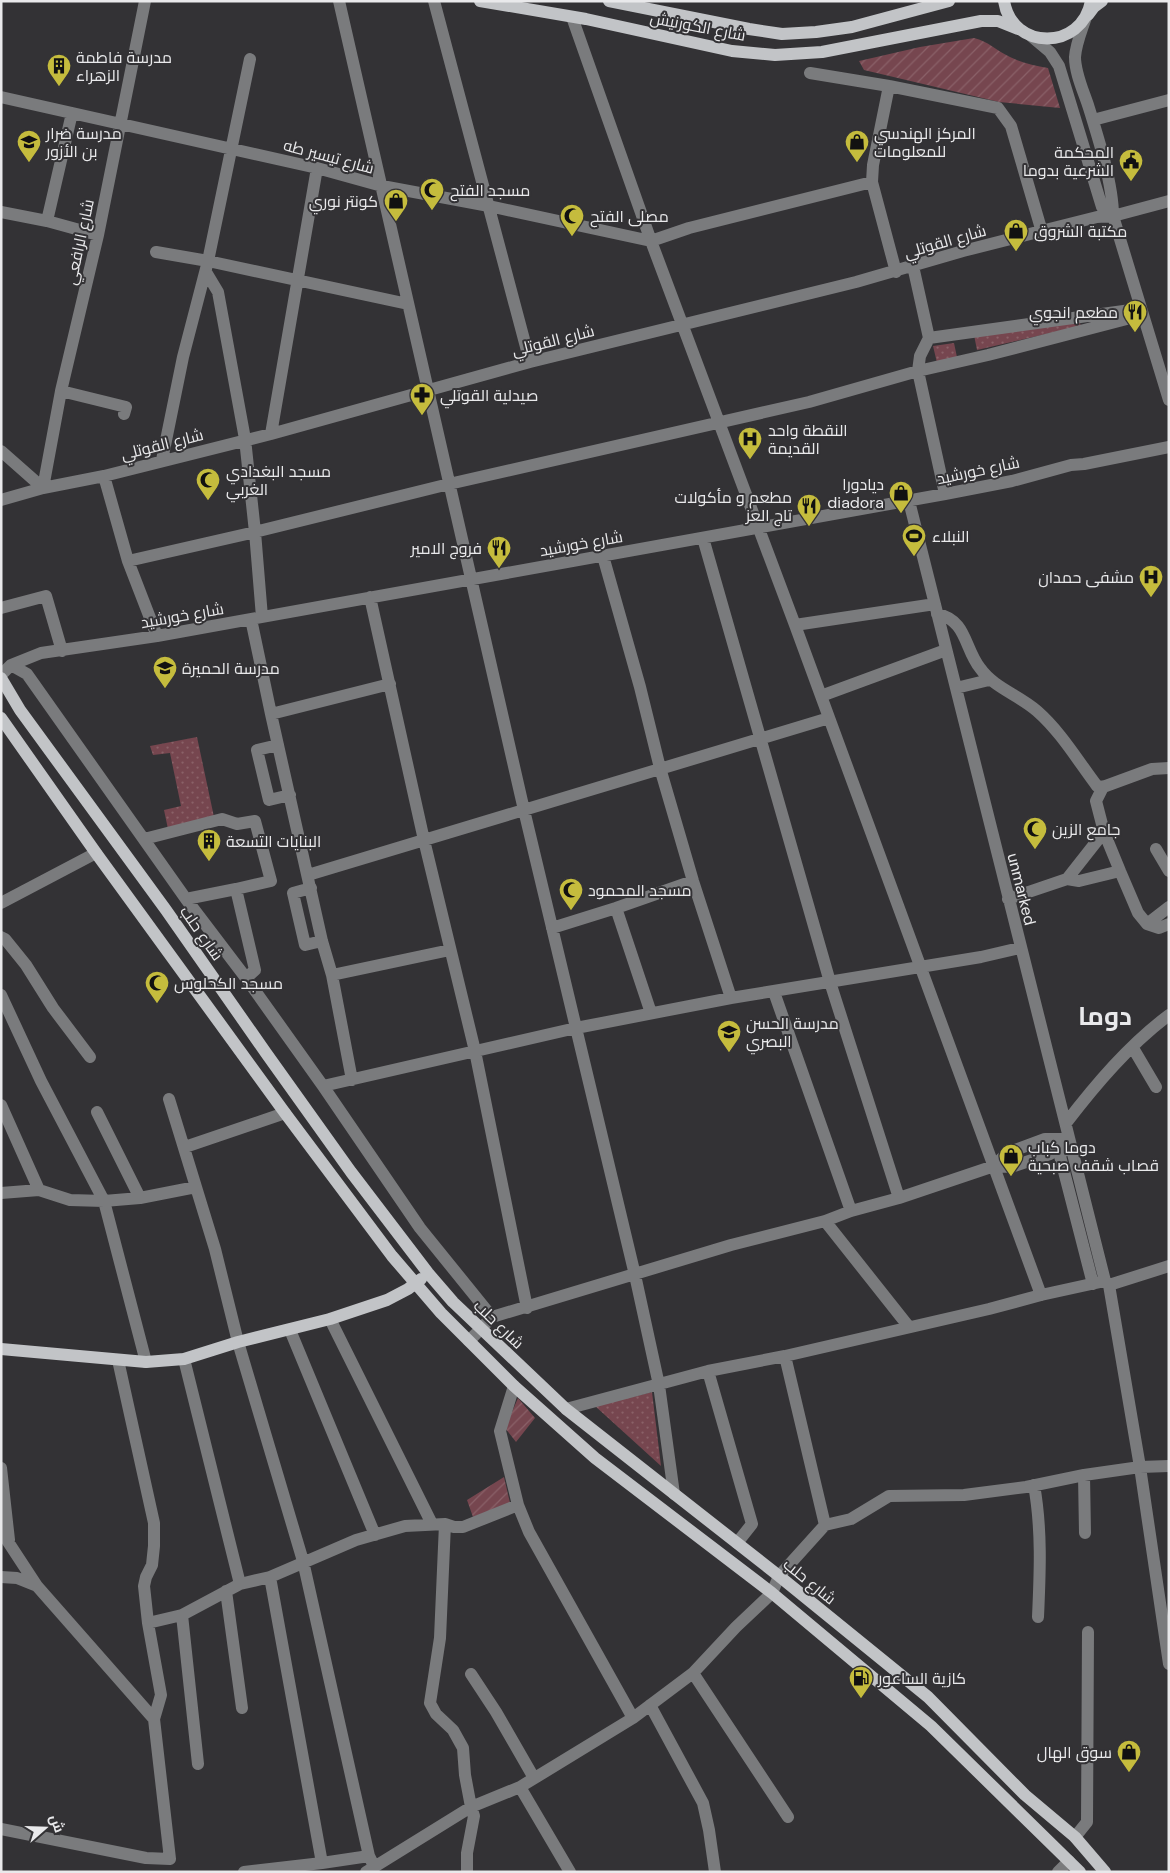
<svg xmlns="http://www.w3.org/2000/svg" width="1170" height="1873" viewBox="0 0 1170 1873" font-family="'DM Sans',Cairo,sans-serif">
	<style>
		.grass { fill: url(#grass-dots) }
		.garden { fill: url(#garden-furrows) }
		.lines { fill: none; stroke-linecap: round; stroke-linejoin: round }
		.minor { stroke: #7a7b7d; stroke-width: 12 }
		.major { stroke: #c2c4c7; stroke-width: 12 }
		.labels { text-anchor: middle; stroke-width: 4; stroke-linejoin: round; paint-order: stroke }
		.street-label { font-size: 16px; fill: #e9e9eb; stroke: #333235 }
		.poi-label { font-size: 16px; fill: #e9e9eb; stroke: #333235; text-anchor: start }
		.town-label { font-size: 26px; font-weight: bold; fill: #e9e9eb; stroke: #333235 }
	</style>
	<defs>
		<pattern id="grass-dots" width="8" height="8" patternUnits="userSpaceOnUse" patternTransform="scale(1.25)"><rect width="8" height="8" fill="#76464f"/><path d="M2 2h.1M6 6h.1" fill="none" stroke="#8a6168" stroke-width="1.8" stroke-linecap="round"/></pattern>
		<pattern id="garden-furrows" width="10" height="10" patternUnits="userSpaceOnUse" patternTransform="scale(1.25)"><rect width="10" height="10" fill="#76464f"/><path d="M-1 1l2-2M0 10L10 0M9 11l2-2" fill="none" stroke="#8a6168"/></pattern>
	</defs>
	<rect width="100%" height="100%" fill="#333235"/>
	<path class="grass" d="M1079,320L1081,326L977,350L974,335Z
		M954,343L958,362L938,367L933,346Z
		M197,737L214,817L168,829L164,810L181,806L170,753L153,755L150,746Z
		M652,1392L661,1466L595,1406Z"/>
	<path class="garden" d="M974,38C988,41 997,51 1010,57C1022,63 1035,66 1048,68L1060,108L999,102L864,70L859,61L920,47Z
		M518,1398L535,1418L516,1442L505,1428Z
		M504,1477L510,1503L473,1517L467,1500Z"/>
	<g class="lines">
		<path class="minor" d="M339,1L524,810L635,1275L659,1385L674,1494
			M434,1L530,362
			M572,17L651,241L795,625L1041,1295
			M1086,17C1082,30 1076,43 1075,57C1075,73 1083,90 1088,105C1098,137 1113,184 1113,216L1169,400
			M1031,36L1050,52L1059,66L1102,207L1113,216
			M810,73L889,86L998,108L1011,126L1042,232
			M889,86L873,165L872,182L896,272
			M1,97L317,168L382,186L489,206L651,241L689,228L872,182
			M1093,120L1169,100
			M1,212L47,221L98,235
			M47,221L72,113
			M156,252L208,261L408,304
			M913,266L929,338
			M206,272L218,292L245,439L255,532L262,617
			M61,391L126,407L124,414
			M271,434L317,168
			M1,451L43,488
			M162,460L183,357L208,261L250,59
			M104,476L128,561L157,636
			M43,488L61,391L98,235L145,1
			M945,494L918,371L920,356L929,338L1138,309
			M1,500L43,488L104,476L271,434L530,362L856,282L963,251L1097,217L1113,216L1169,201
			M909,501L1105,1281L1109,1285L1140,1467L1169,1664
			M703,538L830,982L899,1198
			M603,556L640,687L660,768L693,881L731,998
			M128,561L255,532L449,484L809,402L918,371L988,355L1142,315
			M370,597L424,840L475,1051L527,1308
			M1,608L46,596L62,651
			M937,614C967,620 964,648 980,668C994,688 1019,695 1037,711C1061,732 1078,761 1097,786L1103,787L1152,769L1169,768
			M251,619L271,714L322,941L332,975L352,1080
			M795,625L935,604
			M11,665L27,674L186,899L246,978L323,1086L420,1228L492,1317
			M1,675L11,665L41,653L157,636L945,494L1012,481L1071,465L1084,464L1169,447
			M956,688L989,680
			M821,696L946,650
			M271,714L390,684
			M278,745L257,750L269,800L290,795
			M1103,787L1096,801L1104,832L1120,871
			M1104,832L1067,879L1079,881L1120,871L1138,913L1147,924L1159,928L1169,924
			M144,839L222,819L237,824L255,821L271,881L236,889L255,970L246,978
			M1156,849L1169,871
			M308,875L829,718
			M311,888L293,893L305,945L322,941
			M186,899L236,889
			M1008,899L1067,879
			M1,903L96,853
			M616,908L651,1013
			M1147,924L1169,907
			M552,928L616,908L693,881
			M1,937L5,939L26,965L53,1008L90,1057
			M332,975L450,950
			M774,992L851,1211
			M1,995L41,1081L104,1201L146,1362
			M1133,1048L1156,1087
			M323,1086L576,1028L731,998L981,957L1020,948
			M169,1099L215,1249L238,1342L303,1561L369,1856L374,1866
			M1,1105L39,1190
			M97,1112L140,1198
			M1066,1123C1096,1084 1129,1045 1169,1015
			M1068,1141L1060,1156L1093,1284
			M185,1147L285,1113
			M994,1166L1007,1153L1045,1139H1069
			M1,1193L39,1190L70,1200L104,1201L140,1198L196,1187
			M825,1221L909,1327
			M1109,1285L1169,1266
			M330,1319L432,1524
			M290,1330L375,1535
			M469,1341L492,1317L731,1245L825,1221L851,1211L899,1198L994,1166L1011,1167L1050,1154L1069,1139
			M785,1356L825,1525
			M184,1359L240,1584
			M118,1360L154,1523V1546L152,1565L146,1577L144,1586L148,1623L161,1695L154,1719
			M708,1371L752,1524L737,1543
			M514,1386L500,1431L518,1505L529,1532L633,1718
			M566,1409L708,1371L785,1356L989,1309L1041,1295L1105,1281
			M1,1468L9,1540
			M1084,1475L1085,1533
			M1034,1485C1042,1529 1040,1573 1038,1617
			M1,1531L37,1586L154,1719L170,1859L146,1858L1,1829
			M1,1577L17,1578L37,1586
			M270,1577L322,1863
			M226,1591L242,1708
			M182,1615L198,1764
			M148,1623L182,1615L240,1584L270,1577L356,1540L405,1526L445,1524
			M693,1673L788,1817
			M471,1674L496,1712L534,1778
			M650,1705L703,1803L709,1830L715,1872
			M520,1787L570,1872
			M1075,1837L1087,1822L1088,1632
			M244,1872L322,1863L369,1856
			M366,1872L471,1807L520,1787L633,1718L693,1673L736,1627L772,1593L779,1576L825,1525L851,1519L889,1496L964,1495L1026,1487L1084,1475L1140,1467L1169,1466
			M467,1872V1853L474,1816L471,1807L465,1775L463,1748L453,1730L436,1714L430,1703L440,1638L445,1524L454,1527H463L518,1505
			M1058,1872L1069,1861"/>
		<path class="major" d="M480,1L586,19L732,51L775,55L822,52L981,21H998L1018,29
			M609,1L749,29L782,34L816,32L852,27L949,1
			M1004,1C1012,51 1082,51 1091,1
			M1088,15L1094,7L1102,1
			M1,678L20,710L166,910L266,1053L351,1172L428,1273L453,1302L566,1409L779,1576L928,1697L1025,1795L1075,1837L1105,1872
			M1,718L96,853L285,1113L392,1256L441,1313L514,1386L595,1458L772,1593L931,1726L1080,1872
			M1,1349L146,1362L184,1359L238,1342L330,1319L387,1300L408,1289L421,1279"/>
	</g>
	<defs>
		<symbol id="building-pin" viewBox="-11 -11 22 30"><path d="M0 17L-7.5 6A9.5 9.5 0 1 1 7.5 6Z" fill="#c5bc3d" stroke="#333235"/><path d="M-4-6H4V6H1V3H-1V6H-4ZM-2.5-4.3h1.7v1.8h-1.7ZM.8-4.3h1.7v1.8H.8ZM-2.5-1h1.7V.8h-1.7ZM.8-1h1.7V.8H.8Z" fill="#111"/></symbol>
		<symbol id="school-pin" viewBox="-11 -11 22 30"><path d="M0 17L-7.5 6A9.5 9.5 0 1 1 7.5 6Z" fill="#c5bc3d" stroke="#333235"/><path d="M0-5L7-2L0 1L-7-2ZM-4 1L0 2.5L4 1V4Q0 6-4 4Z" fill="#111"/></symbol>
		<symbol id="shop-pin" viewBox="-11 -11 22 30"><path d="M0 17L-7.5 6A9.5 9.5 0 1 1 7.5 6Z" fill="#c5bc3d" stroke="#333235"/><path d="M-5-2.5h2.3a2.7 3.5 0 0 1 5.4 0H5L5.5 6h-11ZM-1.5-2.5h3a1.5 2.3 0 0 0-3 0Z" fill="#111"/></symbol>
		<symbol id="civic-pin" viewBox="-11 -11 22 30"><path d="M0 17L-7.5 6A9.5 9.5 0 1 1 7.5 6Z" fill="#c5bc3d" stroke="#333235"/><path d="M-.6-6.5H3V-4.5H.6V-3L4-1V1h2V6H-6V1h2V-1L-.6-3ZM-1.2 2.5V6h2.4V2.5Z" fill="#111"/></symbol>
		<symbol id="mosque-pin" viewBox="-11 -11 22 30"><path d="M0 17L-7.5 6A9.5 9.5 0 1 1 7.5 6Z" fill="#c5bc3d" stroke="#333235"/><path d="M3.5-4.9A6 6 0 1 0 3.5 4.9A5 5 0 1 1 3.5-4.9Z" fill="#111"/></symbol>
		<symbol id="restaurant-pin" viewBox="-11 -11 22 30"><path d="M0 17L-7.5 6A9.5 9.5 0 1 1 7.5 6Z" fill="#c5bc3d" stroke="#333235"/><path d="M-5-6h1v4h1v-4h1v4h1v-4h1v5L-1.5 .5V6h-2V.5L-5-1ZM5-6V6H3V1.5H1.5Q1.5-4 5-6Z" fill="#111"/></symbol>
		<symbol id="pharmacy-pin" viewBox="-11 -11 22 30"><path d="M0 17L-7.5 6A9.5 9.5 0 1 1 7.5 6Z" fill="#c5bc3d" stroke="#333235"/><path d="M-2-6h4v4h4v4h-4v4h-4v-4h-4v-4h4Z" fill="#111"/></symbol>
		<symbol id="hospital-pin" viewBox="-11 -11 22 30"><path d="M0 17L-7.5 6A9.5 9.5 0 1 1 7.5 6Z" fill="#c5bc3d" stroke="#333235"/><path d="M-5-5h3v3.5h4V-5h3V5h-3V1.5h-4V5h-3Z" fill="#111"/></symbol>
		<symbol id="stadium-pin" viewBox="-11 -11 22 30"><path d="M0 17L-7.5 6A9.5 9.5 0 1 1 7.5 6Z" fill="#c5bc3d" stroke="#333235"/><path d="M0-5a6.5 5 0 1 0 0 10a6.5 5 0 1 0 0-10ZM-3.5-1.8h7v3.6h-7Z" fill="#111"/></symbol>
		<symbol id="fuel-pin" viewBox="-11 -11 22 30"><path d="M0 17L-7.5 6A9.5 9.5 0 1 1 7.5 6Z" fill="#c5bc3d" stroke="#333235"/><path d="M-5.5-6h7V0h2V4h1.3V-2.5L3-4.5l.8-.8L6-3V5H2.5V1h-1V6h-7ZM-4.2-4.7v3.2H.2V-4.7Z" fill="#111"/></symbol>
	</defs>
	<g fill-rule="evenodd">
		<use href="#building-pin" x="45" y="52" width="28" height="38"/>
		<use href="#school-pin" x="15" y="128" width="28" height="38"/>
		<use href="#shop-pin" x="843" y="128" width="28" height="38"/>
		<use href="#civic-pin" x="1117" y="147" width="28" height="38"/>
		<use href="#mosque-pin" x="418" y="176" width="28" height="38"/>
		<use href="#shop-pin" x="382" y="187" width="28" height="38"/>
		<use href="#mosque-pin" x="558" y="202" width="28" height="38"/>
		<use href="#shop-pin" x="1002" y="217" width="28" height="38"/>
		<use href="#restaurant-pin" x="1121" y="298" width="28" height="38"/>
		<use href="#pharmacy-pin" x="408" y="381" width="28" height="38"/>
		<use href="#hospital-pin" x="736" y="425" width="28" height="38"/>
		<use href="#mosque-pin" x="194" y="466" width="28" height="38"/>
		<use href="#shop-pin" x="887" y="479" width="28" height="38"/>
		<use href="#restaurant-pin" x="795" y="492" width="28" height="38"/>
		<use href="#stadium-pin" x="900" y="522" width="28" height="38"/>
		<use href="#restaurant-pin" x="485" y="534" width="28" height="38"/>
		<use href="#hospital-pin" x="1137" y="563" width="28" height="38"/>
		<use href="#school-pin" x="151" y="654" width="28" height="38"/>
		<use href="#mosque-pin" x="1021" y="815" width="28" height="38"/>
		<use href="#building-pin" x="195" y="827" width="28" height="38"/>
		<use href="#mosque-pin" x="557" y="876" width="28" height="38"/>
		<use href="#mosque-pin" x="143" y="969" width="28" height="38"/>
		<use href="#school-pin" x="715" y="1018" width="28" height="38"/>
		<use href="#shop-pin" x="997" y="1142" width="28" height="38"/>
		<use href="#fuel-pin" x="847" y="1664" width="28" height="38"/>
		<use href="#shop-pin" x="1115" y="1738" width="28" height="38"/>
	</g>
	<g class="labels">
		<g class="street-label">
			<text transform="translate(698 26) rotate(11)" y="6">شارع الكورنيش</text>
			<text transform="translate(329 156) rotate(15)" y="6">شارع تيسير طه</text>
			<text transform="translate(945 241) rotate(-16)" y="6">شارع القوتلي</text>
			<text transform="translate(79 242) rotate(-78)" y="6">شارع الرافعي</text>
			<text transform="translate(553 340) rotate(-14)" y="6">شارع القوتلي</text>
			<text transform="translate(162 444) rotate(-14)" y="6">شارع القوتلي</text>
			<text transform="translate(978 470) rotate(-12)" y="6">شارع خورشيد</text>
			<text transform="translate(581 543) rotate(-10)" y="6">شارع خورشيد</text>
			<text transform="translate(182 615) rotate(-10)" y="6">شارع خورشيد</text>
			<text transform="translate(1022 889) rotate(76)" y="6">unmarked</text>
			<text transform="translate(202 933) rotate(55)" y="6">شارع حلب</text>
			<text transform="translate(499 1324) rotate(44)" y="6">شارع حلب</text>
			<text transform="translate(810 1581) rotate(39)" y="6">شارع حلب</text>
		</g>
		<g class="poi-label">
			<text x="76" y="63">مدرسة فاطمة<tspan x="76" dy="18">الزهراء</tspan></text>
			<text x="46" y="139">مدرسة ضرار<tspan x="46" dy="18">بن الأزور</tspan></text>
			<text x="874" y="139">المركز الهندسي<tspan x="874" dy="18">للمعلومات</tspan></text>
			<text x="1114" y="158" text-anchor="end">المحكمة<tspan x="1114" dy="18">الشرعية بدوما</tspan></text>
			<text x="450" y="196">مسجد الفتح</text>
			<text x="378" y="207" text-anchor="end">كونتر نوري</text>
			<text x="590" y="222">مصلى الفتح</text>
			<text x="1034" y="237">مكتبة الشروق</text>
			<text x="1118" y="318" text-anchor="end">مطعم انجوي</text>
			<text x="440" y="401">صيدلية القوتلي</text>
			<text x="768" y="436">النقطة واحد<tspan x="768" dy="18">القديمة</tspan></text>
			<text x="226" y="477">مسجد البغدادي<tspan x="226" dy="18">الغربي</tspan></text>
			<text x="884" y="490" text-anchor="end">ديادورا<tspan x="884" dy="18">diadora</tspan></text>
			<text x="792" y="503" text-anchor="end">مطعم و مأكولات<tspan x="792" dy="18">تاج العز</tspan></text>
			<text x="932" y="542">النبلاء</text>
			<text x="482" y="554" text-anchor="end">فروج الامير</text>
			<text x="1134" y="583" text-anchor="end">مشفى حمدان</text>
			<text x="182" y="674">مدرسة الحميرة</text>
			<text x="1052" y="835">جامع الزين</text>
			<text x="226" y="847">البنايات التسعة</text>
			<text x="588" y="896">مسجد المحمود</text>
			<text x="174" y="989">مسجد الكحلوس</text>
			<text x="746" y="1029">مدرسة الحسن<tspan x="746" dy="18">البصري</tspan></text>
			<text x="1028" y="1153">دوما كباب<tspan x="1028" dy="18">قصاب شقف صبحية</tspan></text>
			<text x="878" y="1684">كازية الساعور</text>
			<text x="1112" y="1758" text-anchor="end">سوق الهال</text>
		</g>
		<g class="town-label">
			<text x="1105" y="1025">دوما</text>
		</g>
	</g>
	<rect width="1170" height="1873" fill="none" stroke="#e9e9eb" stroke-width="5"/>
	<g transform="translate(45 1828) rotate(70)" stroke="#333235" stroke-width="4" paint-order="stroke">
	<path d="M0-4L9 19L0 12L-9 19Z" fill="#e9e9eb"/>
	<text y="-8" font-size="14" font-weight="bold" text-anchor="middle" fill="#e9e9eb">ش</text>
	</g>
</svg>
